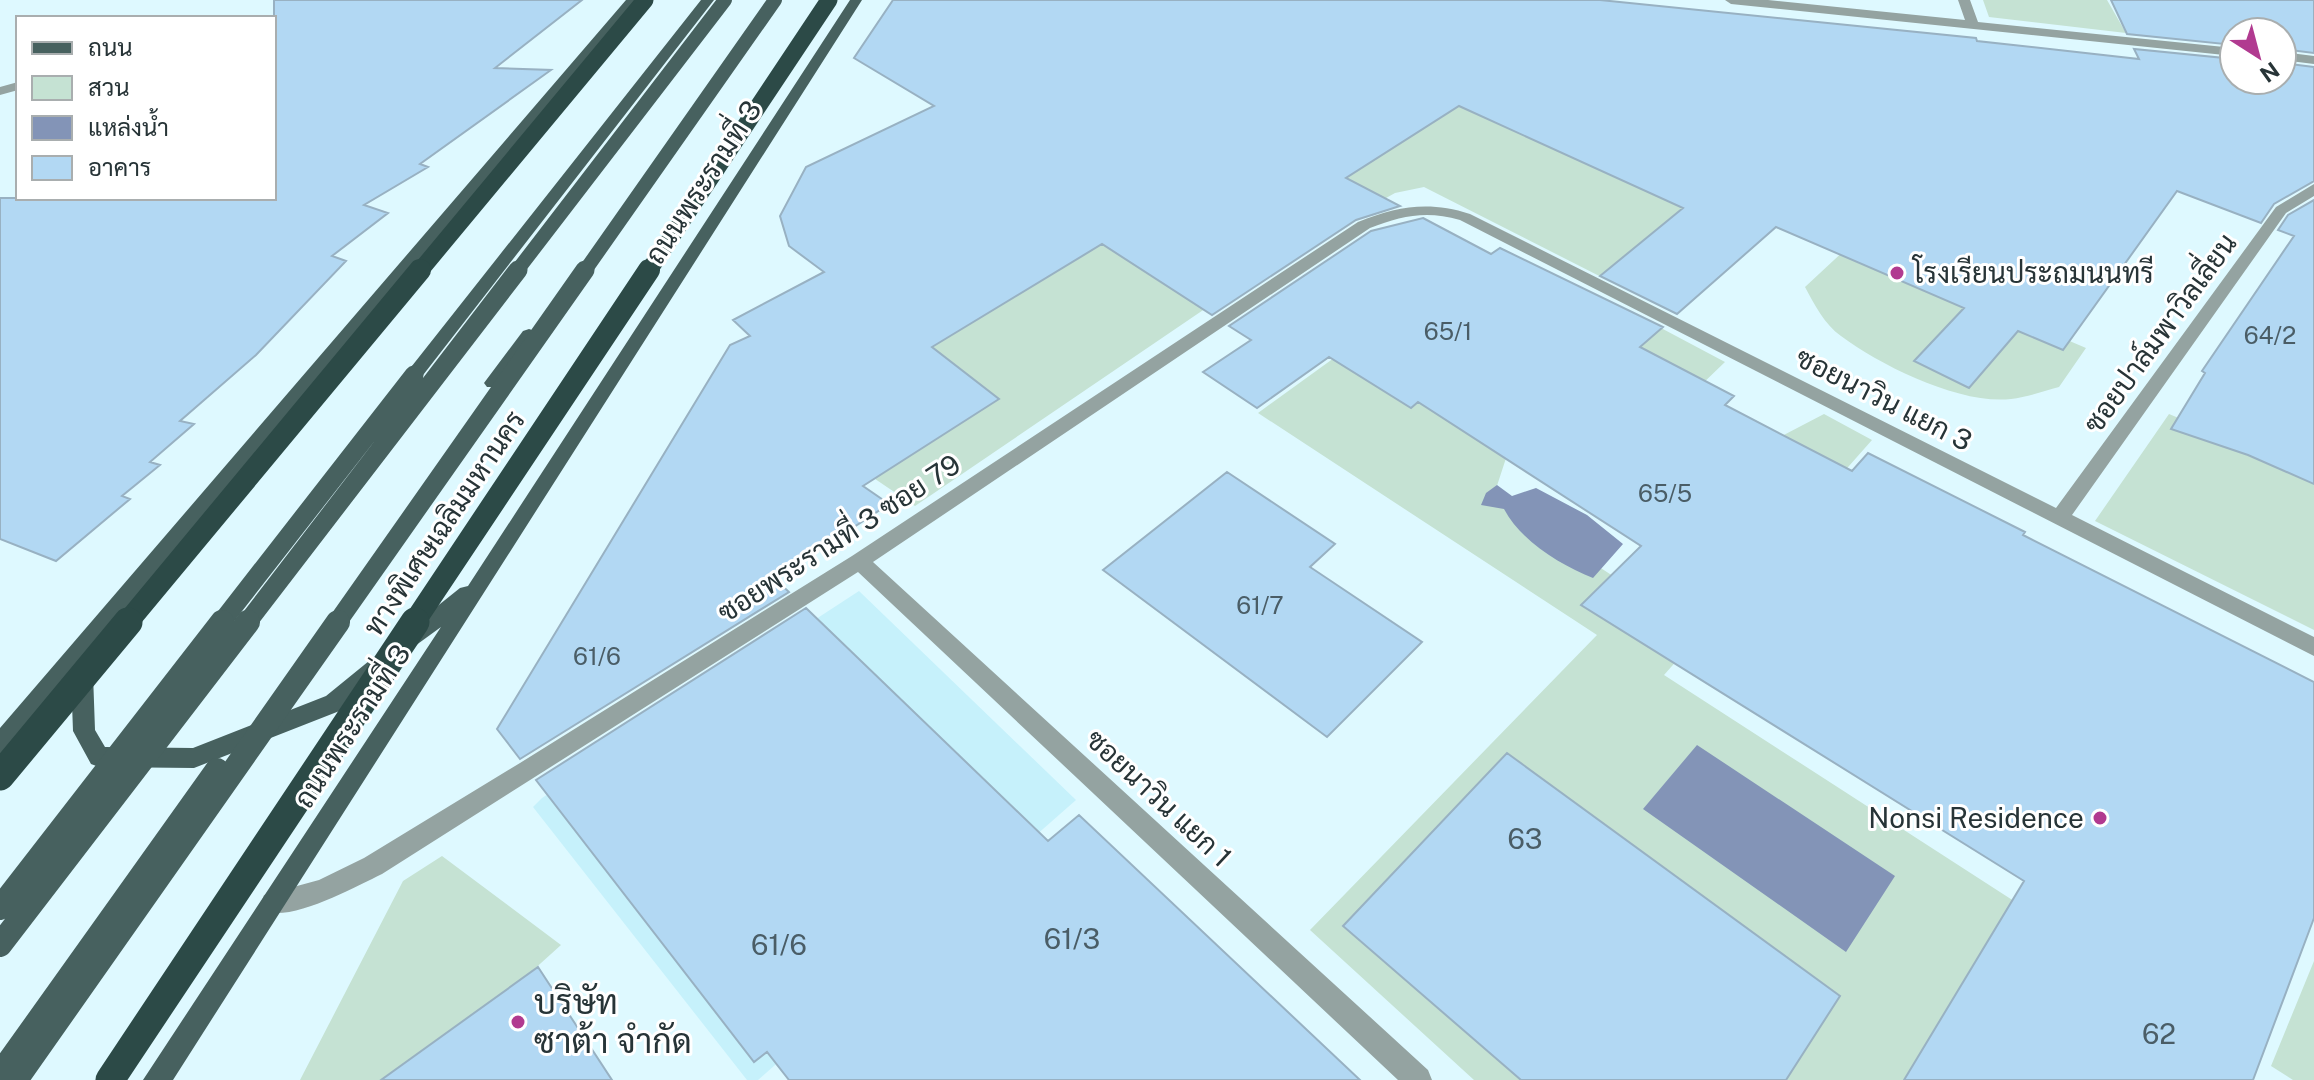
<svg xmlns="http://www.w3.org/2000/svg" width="2314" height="1080" viewBox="0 0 2314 1080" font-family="'Public Sans',Sarabun,sans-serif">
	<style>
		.built { fill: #c6f1fb }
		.green { fill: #c5e2d3 }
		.water { fill: #8394b7 }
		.building { fill: #b2d8f3; stroke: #98b1c2; stroke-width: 2 }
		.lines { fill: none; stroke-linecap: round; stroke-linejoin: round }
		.minor { fill: #94a3a1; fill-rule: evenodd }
		.major { fill: #47615f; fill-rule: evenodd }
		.major-bridge-far2 { stroke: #47615f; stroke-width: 14 }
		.major-bridge-far1 { stroke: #47615f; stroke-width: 19 }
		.major-bridge { stroke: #47615f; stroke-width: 24 }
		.highway-bridge-far2 { stroke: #2c4a47; stroke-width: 17 }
		.highway-bridge-far1 { stroke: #2c4a47; stroke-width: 22 }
		.highway-bridge { stroke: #2c4a47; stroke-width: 29 }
		.poi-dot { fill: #b13a90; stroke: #fff; stroke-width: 3 }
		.labels { text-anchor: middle; stroke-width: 6; stroke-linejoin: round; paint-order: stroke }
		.number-label { font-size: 24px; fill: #4a5d66 }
		.street-label { font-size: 28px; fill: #273437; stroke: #fff }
		.poi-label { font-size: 28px; fill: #273437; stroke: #fff; text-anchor: start }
		.near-number-label { font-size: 28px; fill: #4a5d66 }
		.near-poi-label { font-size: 34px; fill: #273437; stroke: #fff; text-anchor: start }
	</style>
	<rect width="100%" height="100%" fill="#def9ff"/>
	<path class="built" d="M859,591L1076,800L758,1080H747L533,807L542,798Z"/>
	<path class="green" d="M1983,0H2107L2126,33L1989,17Z
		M1203,65L1798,153L1643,263L1621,287L1424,187L1395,193L1327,231Z
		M1190,187L1296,247L915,506L816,439L892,361Z
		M1848,247L2086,348L2059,387C2044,391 2027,397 2011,399C1961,405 1881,366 1841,336C1825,325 1814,304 1805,287Z
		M1629,311L1725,362L1698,388L1508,452L1493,498L1650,600L1705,476L1824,414L1872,440L1664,675L2130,976L2073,1080H1474L1310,930L1597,635L1258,413L1352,345Z
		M2169,414L2270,456L2314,478V630L2095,521Z
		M442,856L561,945L411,1080H300L403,881Z
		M2314,961V1080H2293L2271,1066Z"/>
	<path class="water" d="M1497,485L1512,496L1536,488L1587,515L1623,544L1593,578C1560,565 1521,541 1504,509L1481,505L1486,493Z
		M1697,745L1895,876L1846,952L1643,809Z"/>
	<path class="building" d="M274,0H582L495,68L551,70L420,164L428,167L364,205L388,213L332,256L346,261L256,355L180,421L194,424L150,462L160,465L122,496L130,499L56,561L0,539V198H274Z
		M893,0H1600L1976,38L1977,41L2139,59L2134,49L2234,59V80H2282V63L2314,67V181L2274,204L2261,223L2177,191L2063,350L2018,331L1969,388L1914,361L1964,308L1776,227L1677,314L1600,276L1683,208L1459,106L1346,178L1400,206L1356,220L1212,315L1102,244L932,347L999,399L863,486L889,504L775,579L789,592L520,759L497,729L730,345L750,336L733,320L824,272L789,246L780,216L806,167L934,106L854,58Z
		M2111,0H2314V53L2282,49V32H2234V45L2127,34Z
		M2314,200V484L2248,455L2171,429L2205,373L2202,371L2294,236L2278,230L2288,215Z
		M1423,218L1491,254L1500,248L1663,327L1640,347L1734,396L1725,405L1852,471L1868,453L2025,532L2023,535L2314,682V918L2253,1080H1904L2024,881L1581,605L1641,546L1418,402L1411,408L1329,357L1257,408L1203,372L1251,340L1229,326L1371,231Z
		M1227,472L1335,544L1310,567L1422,642L1327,737L1103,570Z
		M806,608L1048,841L1079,815L1360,1080H789L767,1052L754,1062L536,780Z
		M1507,753L1840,996L1786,1080H1521L1343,926Z
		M538,967L612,1080H381Z"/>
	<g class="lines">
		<path class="minor" d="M1725,0H1768L1965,20L1958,0H1970L1978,22L2234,48V56L1731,4Z
			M2282,52L2314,56V64L2282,60Z
			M18,82V90L0,95V87Z
			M2314,184V196L2286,213L2072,515L2314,637V656L1460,220C1426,210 1401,216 1370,228L873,562L1428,1070L1432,1080H1398L858,572L382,874C355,887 292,922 264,911L261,903L264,895L319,880L364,858L520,763L852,556L1358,222C1398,206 1429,201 1470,214L2056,508L2276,207Z"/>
		<path class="major" d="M626,0H639L80,666L90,668L93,674L95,730L105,747L193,748L326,696L369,661L377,658L385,661L388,667L385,673L342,710L194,768L99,767L91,764L73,731L71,676L8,751L0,754V728Z
			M701,0H714L420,379H408L405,375L408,371Z
			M850,0H862L173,1080H143L441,627L408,651L400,648L397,642L400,636L460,588L468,586Z
			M529,329L535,331L538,335L499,387H487L484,383L523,331Z"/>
		<path class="major-bridge-far2" d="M516,272L725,0
			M584,272L775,0"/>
		<path class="major-bridge-far1" d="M220,624L414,375
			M246,624L518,270
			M336,624L585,270"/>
		<path class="major-bridge" d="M0,908L222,622
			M0,945L248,622
			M0,1074L217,770
			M16,1080L338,622"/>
		<path class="highway-bridge-far2" d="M419,272L645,0
			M648,272L829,0"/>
		<path class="highway-bridge-far1" d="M126,624L420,270
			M413,624L649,270"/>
		<path class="highway-bridge" d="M0,776L128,622
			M110,1080L415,622"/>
	</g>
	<g class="poi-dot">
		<circle cx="1897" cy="273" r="8"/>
		<circle cx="2100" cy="818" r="8"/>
		<circle cx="518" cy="1022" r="8"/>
	</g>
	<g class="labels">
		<g class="number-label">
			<text x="1448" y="340">65/1</text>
			<text x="2270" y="344">64/2</text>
			<text x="1665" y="502">65/5</text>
			<text x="1260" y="614">61/7</text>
			<text x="597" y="665">61/6</text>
		</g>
		<g class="street-label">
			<text transform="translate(703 182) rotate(-57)" y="10">ถนนพระรามที่ 3</text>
			<text transform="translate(2160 333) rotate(-54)" y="10">ซอยปาล์มพาวิลเลี่ยน</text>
			<text transform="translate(1884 399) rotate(27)" y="10">ซอยนาวิน แยก 3</text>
			<text transform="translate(444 523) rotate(-56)" y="10">ทางพิเศษเฉลิมมหานคร</text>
			<text transform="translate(839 538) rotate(-33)" y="10">ซอยพระรามที่ 3 ซอย 79</text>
			<text transform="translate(352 726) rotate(-57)" y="10">ถนนพระรามที่ 3</text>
			<text transform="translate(1159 798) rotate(43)" y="10">ซอยนาวิน แยก 1</text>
		</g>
		<g class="poi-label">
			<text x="1913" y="283">โรงเรียนประถมนนทรี</text>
			<text x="2084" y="828" text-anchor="end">Nonsi Residence</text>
		</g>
		<g class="near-number-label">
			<text x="1525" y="849">63</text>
			<text x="1072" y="949">61/3</text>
			<text x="779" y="955">61/6</text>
			<text x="2159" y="1044">62</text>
		</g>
		<g class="near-poi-label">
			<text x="534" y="1014">บริษัท<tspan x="534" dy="39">ซาต้า จำกัด</tspan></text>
		</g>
	</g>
	<rect x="16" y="16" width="260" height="184" fill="#ffffff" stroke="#a9aeaf" stroke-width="2"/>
	<rect x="32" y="42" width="40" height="12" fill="#47615f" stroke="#a9aeaf" stroke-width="2"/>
	<text x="88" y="56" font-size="24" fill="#273437">ถนน</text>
	<rect x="32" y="76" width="40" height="24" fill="#c5e2d3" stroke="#a9aeaf" stroke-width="2"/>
	<text x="88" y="96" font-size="24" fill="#273437">สวน</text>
	<rect x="32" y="116" width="40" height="24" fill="#8394b7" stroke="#a9aeaf" stroke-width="2"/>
	<text x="88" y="136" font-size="24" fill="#273437">แหล่งน้ำ</text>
	<rect x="32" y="156" width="40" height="24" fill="#b2d8f3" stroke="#a9aeaf" stroke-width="2"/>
	<text x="88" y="176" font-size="24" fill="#273437">อาคาร</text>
	<g transform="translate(2258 56) rotate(144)"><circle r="38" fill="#ffffff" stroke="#a9aeaf" stroke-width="2"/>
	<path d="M0-6L14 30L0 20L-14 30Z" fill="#b13a90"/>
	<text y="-12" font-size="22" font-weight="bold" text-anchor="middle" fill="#273437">N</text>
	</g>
</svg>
